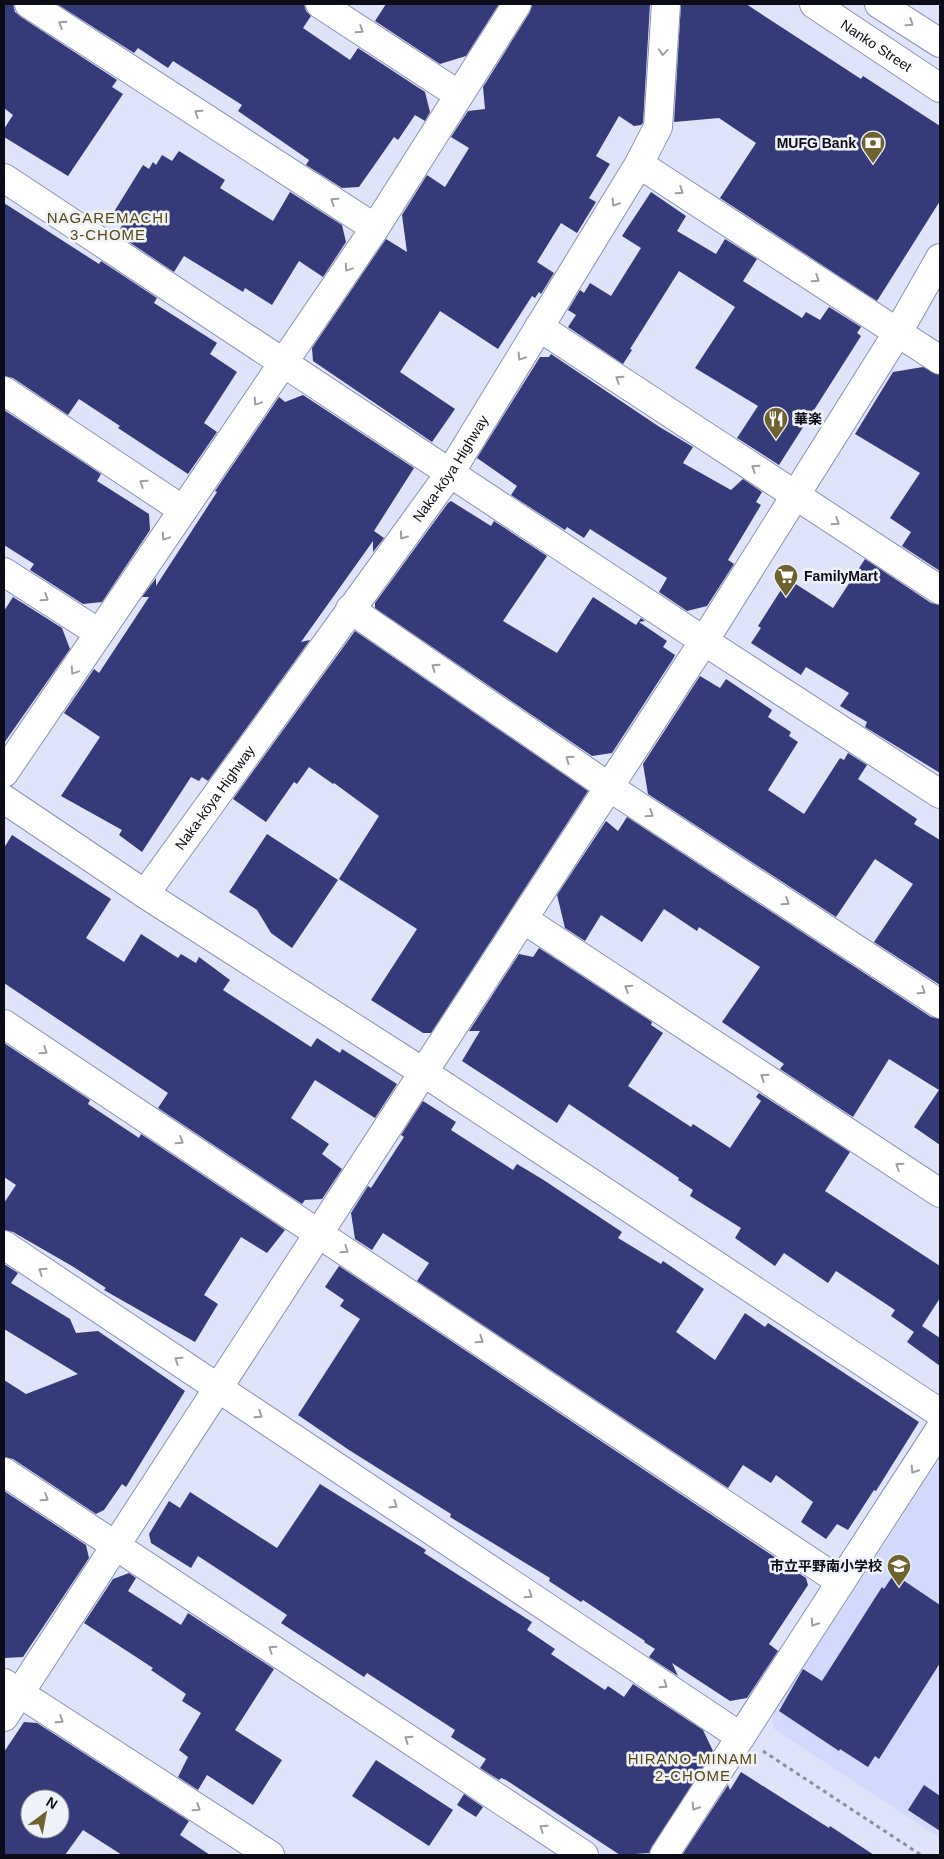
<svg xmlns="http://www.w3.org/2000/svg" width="944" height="1859" viewBox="0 0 944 1859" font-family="Arial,'Noto Sans JP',sans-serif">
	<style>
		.built { fill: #d2d9fc }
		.building { fill: #353a79; fill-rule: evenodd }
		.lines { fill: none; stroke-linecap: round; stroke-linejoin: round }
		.street-casing { stroke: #8a90b2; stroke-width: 30 }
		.secondary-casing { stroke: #8a90b2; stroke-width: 30 }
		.path { stroke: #8a8ea0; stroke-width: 3; stroke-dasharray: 4 4; stroke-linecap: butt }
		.street { stroke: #fff; stroke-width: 28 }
		.secondary { stroke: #fff; stroke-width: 28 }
		.oneway { stroke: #9d9ea3 }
		.labels { text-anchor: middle; stroke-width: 5; stroke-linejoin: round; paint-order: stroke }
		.street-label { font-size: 14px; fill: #0b0c18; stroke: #f0f2fa }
		.poi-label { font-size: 14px; font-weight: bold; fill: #0b0c18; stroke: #f0f2fa; text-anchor: end }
		.neighbourhood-label { font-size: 15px; letter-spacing: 1px; fill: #584b0b; stroke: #f0f2fa }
	</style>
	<rect width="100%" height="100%" fill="#dfe4fa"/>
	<path class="built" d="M940,1459V1838L774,1729L773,1714Z"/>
	<path class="building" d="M4,4H13L15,12L21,17L117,80L112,87L123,94L68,176L4,137V129L13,115L4,108Z
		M57,4H304L306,11L311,16L303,28L350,60L358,48L425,92L430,112L425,121L415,115L398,140L394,137L359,187L342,188L306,165L309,160L238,111L242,105L173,61L168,68L138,48L134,53Z
		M386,4H499L466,56L440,64L375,21Z
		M532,4H650L643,123L641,125L634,126L619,116L596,156L610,164L589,198L596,202L577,233L561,223L537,262L554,273L541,294L539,292L535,298L532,296L498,349L440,311L400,372L455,409L432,442L313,361L312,348L386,239L407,252L402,215L427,175L445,187L469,148L451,137L468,111L485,109L483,87L530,12Z
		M681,4H746L861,79L863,76L940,126V201L877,301L720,198L756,143L719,118L674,122Z
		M179,151L225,180L220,188L273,221L290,192L342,225L346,242L323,277L299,261L272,305L245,288L243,292L184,256L174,272L117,234L124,222L112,215L143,165L149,169L153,162L156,165L162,155L172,161Z
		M651,192L686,216L677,231L716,254L725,239L757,259L743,281L802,318L806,312L820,320L829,307L861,327L857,333L861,336L779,465L737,438L758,406L695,368L735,307L679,271L630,349L632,350L623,364L568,327L576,315L568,310L580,290L584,293L590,283L611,296L641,248L622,236Z
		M4,203L99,264L101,261L157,298L154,303L217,343L210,354L237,372L204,423L217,432L188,474L118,428L120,426L79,399L68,415L13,378L4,376Z
		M551,354L658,426L693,447L683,463L731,490L743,479L762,492L756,502L761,505L728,560L734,564L707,606L687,611L659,592L667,578L590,529L584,538L567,527L565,530L511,495L517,486L477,458L540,357H549Z
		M923,367L940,375V571L902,546L911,532L890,518L920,473L855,434L893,372Z
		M303,395L414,468L374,531L384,538L373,552V541L301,642L310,640L208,781L202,777L199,781L191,777L142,852L119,835L122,830L61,796L100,737L64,713L94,669L99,673L149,597H142L156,578V586L217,492L215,491L279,397L285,402Z
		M4,410L101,474L97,481L149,514L150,530L102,602L83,604L30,570L34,564L4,545Z
		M451,501L491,526L494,521L547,556L503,621L557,653L593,597L636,625L641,618L645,621L639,622L667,641L663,647L675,655L673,659L612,753L592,756L375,608V603L448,503Z
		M865,559L931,603L940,605V773L865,727L867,722L840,706L849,693L806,667L801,675L751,643L761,628L758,626L788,579L833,608Z
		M13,597L62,628L70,649L4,743V611Z
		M355,631L588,791L431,1033H423L371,1000L417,929L339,879L379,816L334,783L333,784L309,767L297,784L294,782L266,822L233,799Z
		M700,676L720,688L726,679L772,710L768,717L791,732L789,736L798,742L768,790L804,814L840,758L844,760L848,753L867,765L858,779L917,819L914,824L940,840V985L874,942L913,884L875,859L836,917L648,794L643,764Z
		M627,817L931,1017L940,1019V1145L914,1127L939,1090L889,1059L853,1117L780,1069L784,1064L722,1022L760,967L699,927L697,931L664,909L642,942L601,915L585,941L565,928L557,895L606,821L618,831Z
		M267,834L338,880L292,948L271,933L257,910L229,892Z
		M12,835L111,899L86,938L124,962L141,934L178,958L181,954L196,963L199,957L230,980L223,990L311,1047L317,1038L340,1053L342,1049L397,1084L375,1118L315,1080L291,1118L329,1144L322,1154L342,1169L322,1199L305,1200L302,1204L158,1108L168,1093L4,983V848Z
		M539,948L652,1022L651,1025L663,1033L628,1086L691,1127L693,1124L730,1148L761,1101L756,1097L759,1093L850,1152L825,1191L940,1266V1298L922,1326L940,1338V1366L907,1342L914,1332L891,1316L895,1310L836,1271L828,1283L784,1253L775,1266L735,1238L741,1228L690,1196L693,1190L678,1180L679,1178L569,1104L557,1123L462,1061L480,1031H469L519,954L533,957Z
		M4,1043L90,1100L88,1104L139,1138L141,1134L285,1230L267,1253L241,1237L204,1295L218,1304L195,1342L104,1290L106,1288L72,1266L13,1232L4,1230V1203L16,1185L4,1177Z
		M423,1101L456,1122L451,1130L513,1170L517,1164L542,1179L622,1232L618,1238L661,1264L663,1261L704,1289L676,1332L715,1360L745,1313L765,1327L768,1323L919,1422L876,1491L874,1490L848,1530L837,1524L826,1539L801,1522L813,1502L776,1475L771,1483L743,1465L728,1488L417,1281L429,1263L383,1233L372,1250L355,1239L351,1213L368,1186L371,1188L404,1137L401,1135Z
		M4,1264L18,1273L11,1283L70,1319L76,1333L98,1331L185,1391L126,1487L122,1484L104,1510L96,1514L13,1459L4,1457V1380L26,1394L78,1374L4,1329Z
		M339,1266L806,1578L808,1585L769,1644L778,1651L747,1698L730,1701L672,1663L678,1676L649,1657L655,1649L644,1642L645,1641L583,1600L581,1602L549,1581L550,1578L450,1517L451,1514L349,1450L298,1415L360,1319L340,1306L344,1300L325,1287Z
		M320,1484L426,1550L424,1553L532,1622L527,1630L555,1649L551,1654L605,1690L608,1686L624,1697L633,1684L703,1730L713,1751L649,1853L620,1855L506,1780L501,1778L499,1780L480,1768L486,1759L451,1737L455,1730L367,1673L364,1677L281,1623L287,1615L227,1575L198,1556L191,1568L151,1543L149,1534L169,1501L180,1508L190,1492L277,1548Z
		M4,1491L86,1545L89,1558L23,1657L4,1658Z
		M129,1573L136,1578L128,1591L181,1625L188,1613L274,1669L235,1730L282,1760L253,1805L207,1775L198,1790L178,1777L188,1757L179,1750L201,1713L182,1701L186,1694L151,1670L153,1668L84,1623L113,1579Z
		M894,1574L940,1605V1663L879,1759L875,1756L868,1767L840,1749L839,1751L779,1711L803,1669L822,1681L882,1587L884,1589Z
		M24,1722L37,1723L189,1821L180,1835L210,1855H122L83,1830L65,1855H4V1752ZM30,1799H60V1829H30Z
		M376,1760L453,1810L429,1846L352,1796Z
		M741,1772L829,1828L830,1826L874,1855H682L728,1785L730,1790Z
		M924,1785L940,1796V1831L908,1810Z
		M464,1794L483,1807L476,1817L457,1805Z"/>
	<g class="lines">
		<defs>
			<g id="street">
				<path d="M29,4L375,228"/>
				<path d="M320,4L459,95"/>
				<path d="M639,164L940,360"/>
				<path d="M4,178L704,641L940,794"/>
				<path d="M539,327L940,590"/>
				<path d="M4,391L183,510"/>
				<path d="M4,572L99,633"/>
				<path d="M350,609L609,787L940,1004"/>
				<path d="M4,773L375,228L517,4"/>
				<path id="s1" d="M145,894L450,473L639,164L658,127L666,4"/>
				<path d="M523,919L940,1193"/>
				<path d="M4,1024L841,1582"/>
				<path d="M4,1245L741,1737"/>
				<path d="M4,1472L584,1855"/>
				<path d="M4,1683L270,1855"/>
				<path d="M664,1855L940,1429"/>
			</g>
			<g id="secondary">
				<path id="s2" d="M814,4L940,88"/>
				<path d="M879,4L940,43"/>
				<path d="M4,799L145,894L423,1072L940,1413"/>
				<path d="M4,1717L704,641L898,332L940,258"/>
			</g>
		</defs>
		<use href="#street" class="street-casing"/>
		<use href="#secondary" class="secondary-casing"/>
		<path class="path" d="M763,1751L921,1855"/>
		<use href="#street" class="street"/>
		<use href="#secondary" class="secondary"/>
	</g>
	<defs><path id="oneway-chevron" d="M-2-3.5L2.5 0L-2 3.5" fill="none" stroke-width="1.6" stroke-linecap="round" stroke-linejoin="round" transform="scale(1.25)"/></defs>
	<g class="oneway">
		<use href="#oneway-chevron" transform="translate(910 23) rotate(33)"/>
		<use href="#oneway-chevron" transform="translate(62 24) rotate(-147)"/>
		<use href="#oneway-chevron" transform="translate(360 30) rotate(33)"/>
		<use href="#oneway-chevron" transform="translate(663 52) rotate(94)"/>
		<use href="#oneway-chevron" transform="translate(198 113) rotate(-147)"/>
		<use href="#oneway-chevron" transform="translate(680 191) rotate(33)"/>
		<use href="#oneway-chevron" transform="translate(334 201) rotate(-147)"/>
		<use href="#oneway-chevron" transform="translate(615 203) rotate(122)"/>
		<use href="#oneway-chevron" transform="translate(348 268) rotate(124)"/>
		<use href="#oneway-chevron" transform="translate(816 279) rotate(33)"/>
		<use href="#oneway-chevron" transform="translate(521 357) rotate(122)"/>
		<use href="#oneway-chevron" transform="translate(619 379) rotate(-147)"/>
		<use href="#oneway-chevron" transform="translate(257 402) rotate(124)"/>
		<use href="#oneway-chevron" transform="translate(755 468) rotate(-147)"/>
		<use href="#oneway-chevron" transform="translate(143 483) rotate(-146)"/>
		<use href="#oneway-chevron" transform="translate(836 522) rotate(33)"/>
		<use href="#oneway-chevron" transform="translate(403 536) rotate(126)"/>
		<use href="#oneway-chevron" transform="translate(165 537) rotate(124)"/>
		<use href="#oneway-chevron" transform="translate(45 598) rotate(33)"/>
		<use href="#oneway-chevron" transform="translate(435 667) rotate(-145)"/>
		<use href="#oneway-chevron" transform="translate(74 671) rotate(124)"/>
		<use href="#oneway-chevron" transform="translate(569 759) rotate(-145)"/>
		<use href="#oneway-chevron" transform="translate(650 814) rotate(33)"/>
		<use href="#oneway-chevron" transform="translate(786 902) rotate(33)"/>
		<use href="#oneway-chevron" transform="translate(628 988) rotate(-147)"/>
		<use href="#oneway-chevron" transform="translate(922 991) rotate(33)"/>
		<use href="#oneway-chevron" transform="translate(44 1051) rotate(33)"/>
		<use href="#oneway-chevron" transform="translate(764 1077) rotate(-147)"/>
		<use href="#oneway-chevron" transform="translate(180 1141) rotate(33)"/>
		<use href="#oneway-chevron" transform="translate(899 1166) rotate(-147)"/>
		<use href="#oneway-chevron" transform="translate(345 1250) rotate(34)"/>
		<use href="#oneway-chevron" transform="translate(42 1271) rotate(-146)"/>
		<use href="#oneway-chevron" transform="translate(480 1340) rotate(34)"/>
		<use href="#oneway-chevron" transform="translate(178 1360) rotate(-146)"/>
		<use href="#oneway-chevron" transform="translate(259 1415) rotate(34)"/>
		<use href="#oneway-chevron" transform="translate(914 1470) rotate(123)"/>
		<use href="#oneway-chevron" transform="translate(45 1498) rotate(33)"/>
		<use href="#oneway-chevron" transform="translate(394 1505) rotate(34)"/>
		<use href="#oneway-chevron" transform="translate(529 1595) rotate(34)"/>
		<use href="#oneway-chevron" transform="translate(814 1623) rotate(123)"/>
		<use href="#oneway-chevron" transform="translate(272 1649) rotate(-146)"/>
		<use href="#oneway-chevron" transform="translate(664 1685) rotate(34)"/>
		<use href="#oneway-chevron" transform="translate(60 1720) rotate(33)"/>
		<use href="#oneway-chevron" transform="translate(408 1739) rotate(-146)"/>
		<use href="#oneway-chevron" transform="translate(695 1807) rotate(123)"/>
		<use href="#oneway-chevron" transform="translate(197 1808) rotate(33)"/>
		<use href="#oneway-chevron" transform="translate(543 1828) rotate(-146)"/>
	</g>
	<defs>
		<symbol id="bank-pin" viewBox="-11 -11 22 30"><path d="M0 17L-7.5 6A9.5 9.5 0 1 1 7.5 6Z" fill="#6e622f" stroke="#f0f2fa"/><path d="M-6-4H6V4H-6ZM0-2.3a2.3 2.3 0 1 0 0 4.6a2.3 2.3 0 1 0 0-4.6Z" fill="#fff"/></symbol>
		<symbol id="restaurant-pin" viewBox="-11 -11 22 30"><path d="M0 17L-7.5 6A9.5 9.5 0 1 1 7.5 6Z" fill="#6e622f" stroke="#f0f2fa"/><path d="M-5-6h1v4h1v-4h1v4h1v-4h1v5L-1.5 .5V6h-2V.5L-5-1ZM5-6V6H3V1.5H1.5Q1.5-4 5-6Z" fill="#fff"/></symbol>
		<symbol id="supermarket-pin" viewBox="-11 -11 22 30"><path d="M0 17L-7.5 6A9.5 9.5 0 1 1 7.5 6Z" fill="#6e622f" stroke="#f0f2fa"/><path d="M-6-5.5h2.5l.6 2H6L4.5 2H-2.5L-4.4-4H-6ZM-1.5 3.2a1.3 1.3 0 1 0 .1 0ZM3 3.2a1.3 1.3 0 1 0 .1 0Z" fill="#fff"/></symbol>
		<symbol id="school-pin" viewBox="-11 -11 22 30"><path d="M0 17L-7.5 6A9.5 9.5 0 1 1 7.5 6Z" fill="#6e622f" stroke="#f0f2fa"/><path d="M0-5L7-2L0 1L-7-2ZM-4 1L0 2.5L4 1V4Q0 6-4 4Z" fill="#fff"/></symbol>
	</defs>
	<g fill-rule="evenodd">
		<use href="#bank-pin" x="859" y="129" width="28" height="38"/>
		<use href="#restaurant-pin" x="762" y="405" width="28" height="38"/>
		<use href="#supermarket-pin" x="772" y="562" width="28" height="38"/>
		<use href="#school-pin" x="885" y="1552" width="28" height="38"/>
	</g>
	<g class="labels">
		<g class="street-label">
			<text dy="5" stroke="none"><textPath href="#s2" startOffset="75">Nanko Street</textPath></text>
			<text dy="5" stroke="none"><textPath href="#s1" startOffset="524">Naka-kōya Highway</textPath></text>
			<text dy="5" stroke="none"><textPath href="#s1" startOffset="119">Naka-kōya Highway</textPath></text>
		</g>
		<g class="poi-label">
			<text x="856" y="148">MUFG Bank</text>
			<text x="794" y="424" text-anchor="start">華楽</text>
			<text x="804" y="581" text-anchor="start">FamilyMart</text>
			<text x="882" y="1571">市立平野南小学校</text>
		</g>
		<g class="neighbourhood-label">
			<text x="108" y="223">NAGAREMACHI<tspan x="108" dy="17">3-CHOME</tspan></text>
			<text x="693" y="1764">HIRANO-MINAMI<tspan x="693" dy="17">2-CHOME</tspan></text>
		</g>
	</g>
	<rect width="944" height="1859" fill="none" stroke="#0b0c18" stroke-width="10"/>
	<g transform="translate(45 1814) rotate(32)"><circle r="24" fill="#f0f2fa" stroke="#9496a0"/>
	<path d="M0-4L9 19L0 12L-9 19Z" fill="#6e622f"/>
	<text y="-8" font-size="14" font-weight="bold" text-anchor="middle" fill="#0b0c18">N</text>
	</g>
</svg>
